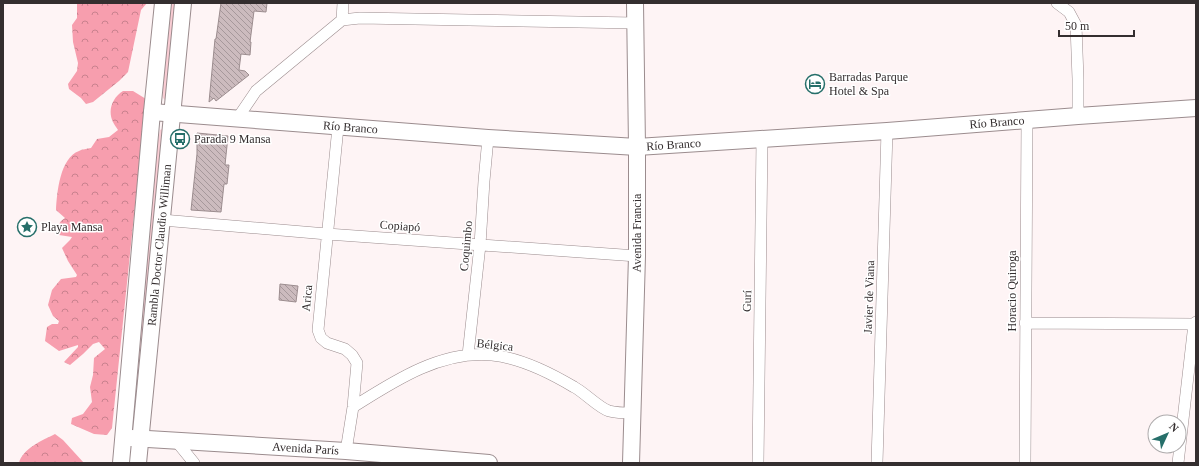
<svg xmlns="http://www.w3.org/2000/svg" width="1199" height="466" viewBox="0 0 1199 466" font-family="Georgia,serif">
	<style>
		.green { fill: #facdd4 }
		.forest { fill: url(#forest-crowns) }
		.building { fill: url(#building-back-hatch); stroke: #9c8d8f }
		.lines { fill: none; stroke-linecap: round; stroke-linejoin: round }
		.street-casing { stroke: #9b8c8e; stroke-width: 12 }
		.secondary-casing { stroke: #9b8c8e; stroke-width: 18 }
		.street { stroke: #fff; stroke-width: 11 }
		.secondary { stroke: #fff; stroke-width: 16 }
		.labels { text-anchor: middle; stroke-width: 3; stroke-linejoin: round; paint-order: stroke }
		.poi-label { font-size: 12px; fill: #342e2f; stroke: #fff; text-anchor: start }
		.street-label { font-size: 12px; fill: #342e2f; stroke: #fff }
	</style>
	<defs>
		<pattern id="forest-crowns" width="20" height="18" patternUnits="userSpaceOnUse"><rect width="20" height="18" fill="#f79eae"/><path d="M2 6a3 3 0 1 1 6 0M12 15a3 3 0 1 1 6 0" fill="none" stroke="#c9818e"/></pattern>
		<pattern id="building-back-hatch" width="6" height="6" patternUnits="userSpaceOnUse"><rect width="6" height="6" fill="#ccbbbe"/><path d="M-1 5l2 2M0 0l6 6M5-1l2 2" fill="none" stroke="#a6989b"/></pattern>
	</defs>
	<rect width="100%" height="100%" fill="#fef4f5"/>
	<path class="green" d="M171,3H179L167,100H165L163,98L162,92Z
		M162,129H163L133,431L132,429L149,220L158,140L160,130Z"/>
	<path class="forest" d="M77,3H147L141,10L128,72L119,81L93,102L86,104L81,98L69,89L68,84L77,71L78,63L73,42L72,25L77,18Z
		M123,91H133L146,99L112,428L107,435L94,434L71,424L72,418L83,414L92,402L90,387L93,375L94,358L105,349L99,342L93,344L83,354L70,365L64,362L78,347V345L59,351L45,341L47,327L52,324H58L59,321L53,316L48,305L52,290L61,279L76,277L77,275L68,261L62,248L70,240L72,237L59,235L55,230L61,221L65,218L56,210C57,192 60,158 79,151C82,149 87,149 91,148L97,139L109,137L118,130C116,127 114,124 113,122C107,110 113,97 123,91Z
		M55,434L63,440L84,463H19C22,449 43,440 55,434Z"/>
	<path class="building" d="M221,3H267L266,12L254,11L250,42H251L250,55L241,54L239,70L245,71L249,75L216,101L214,98L209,102L215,39H216Z
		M197,133L228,136L225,165H229L227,184H224L221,212L191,210L197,154Z
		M280,284L298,286L296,302L279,300Z"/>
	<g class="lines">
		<defs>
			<path id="street" d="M1057,3L1069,12L1076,25L1078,79V116
				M342,20L360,18L635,23
				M237,119L256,91L342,20L343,3
				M338,127L318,330L321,338L327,343L345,349L352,355L357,363L353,407L346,451
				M162,220L327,234L637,256
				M1025,323L1194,324
				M468,355L480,245L484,181L488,138
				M353,407C394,381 441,350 492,355C521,358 549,372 574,387C584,392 599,408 609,411C617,413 624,413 633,413
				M177,442L194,463
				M758,463L762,140
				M877,463L887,131
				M1025,463L1027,120
				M1178,463L1194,324L1196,322"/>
			<g id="secondary">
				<path id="s1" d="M152,112L488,138L637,147L887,131L1078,116L1196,108"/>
				<path id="s2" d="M131,438L346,451L489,463"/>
				<path d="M121,463L152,112L163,3"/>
				<path id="s3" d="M138,463L183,3"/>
				<path id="s4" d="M631,463L637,256V147L635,3"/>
			</g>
		</defs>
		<use href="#street" class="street-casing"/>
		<use href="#secondary" class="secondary-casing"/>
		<use href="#street" class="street"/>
		<use href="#secondary" class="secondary"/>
	</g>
	<defs>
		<symbol id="hotel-ring" viewBox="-11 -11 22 22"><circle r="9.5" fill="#fff" stroke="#266f6a" stroke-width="1.5"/><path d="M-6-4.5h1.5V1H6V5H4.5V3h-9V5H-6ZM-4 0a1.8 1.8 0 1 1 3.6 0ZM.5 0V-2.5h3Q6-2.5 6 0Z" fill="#266f6a"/></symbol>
		<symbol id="bus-ring" viewBox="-11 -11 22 22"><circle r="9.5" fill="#fff" stroke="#266f6a" stroke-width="1.5"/><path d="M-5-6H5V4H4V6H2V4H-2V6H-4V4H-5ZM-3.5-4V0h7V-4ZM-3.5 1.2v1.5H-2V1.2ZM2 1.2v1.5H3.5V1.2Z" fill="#266f6a"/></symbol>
		<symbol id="sight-ring" viewBox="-11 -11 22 22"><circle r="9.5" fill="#fff" stroke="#266f6a" stroke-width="1.5"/><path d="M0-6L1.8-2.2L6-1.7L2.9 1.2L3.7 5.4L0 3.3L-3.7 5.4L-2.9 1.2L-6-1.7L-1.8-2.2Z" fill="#266f6a"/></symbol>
	</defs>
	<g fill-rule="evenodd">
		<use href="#hotel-ring" x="804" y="73" width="22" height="22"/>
		<use href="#bus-ring" x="169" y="128" width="22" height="22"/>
		<use href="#sight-ring" x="16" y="216" width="22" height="22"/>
	</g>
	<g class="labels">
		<g class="poi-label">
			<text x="829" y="81">Barradas Parque<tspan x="829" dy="14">Hotel &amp; Spa</tspan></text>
			<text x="194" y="143">Parada 9 Mansa</text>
			<text x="41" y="231">Playa Mansa</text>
		</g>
		<g class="street-label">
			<text dy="4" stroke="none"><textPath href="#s1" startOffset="847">Río Branco</textPath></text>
			<text dy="4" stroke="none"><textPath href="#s1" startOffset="199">Río Branco</textPath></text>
			<text dy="4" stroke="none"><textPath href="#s1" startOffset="523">Río Branco</textPath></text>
			<text transform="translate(400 226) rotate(4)" y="4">Copiapó</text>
			<text dy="4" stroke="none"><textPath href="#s4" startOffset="230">Avenida Francia</textPath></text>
			<text dy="4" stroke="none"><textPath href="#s3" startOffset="219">Rambla Doctor Claudio Williman</textPath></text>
			<text transform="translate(466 246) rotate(-85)" y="4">Coquimbo</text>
			<text transform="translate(1012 291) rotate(-90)" y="4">Horacio Quiroga</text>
			<text transform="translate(869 297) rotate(-88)" y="4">Javier de Viana</text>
			<text transform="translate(307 298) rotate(-85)" y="4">Arica</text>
			<text transform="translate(747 301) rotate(-89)" y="4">Gurí</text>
			<text transform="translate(495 345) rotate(6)" y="4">Bélgica</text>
			<text dy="4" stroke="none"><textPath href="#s2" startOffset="175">Avenida París</textPath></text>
		</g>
	</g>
	<rect width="1199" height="466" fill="none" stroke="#342e2f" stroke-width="8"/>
	<g transform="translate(1167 434) rotate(46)"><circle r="19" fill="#ffffff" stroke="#aeabac"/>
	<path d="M0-3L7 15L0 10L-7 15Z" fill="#266f6a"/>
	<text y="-6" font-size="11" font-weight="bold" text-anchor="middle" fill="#342e2f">N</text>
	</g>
	<path d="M1059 30v6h75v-6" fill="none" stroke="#342e2f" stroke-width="2"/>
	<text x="1065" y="30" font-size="12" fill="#342e2f" stroke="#ffffff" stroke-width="3" paint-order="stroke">50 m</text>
</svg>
